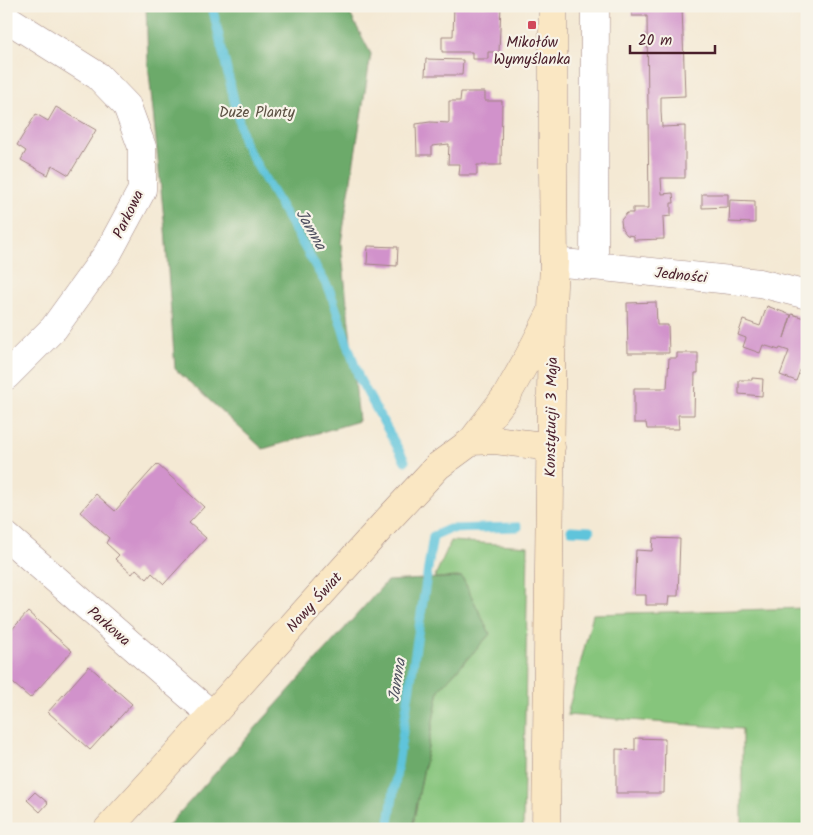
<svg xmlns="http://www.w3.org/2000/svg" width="813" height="835" viewBox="0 0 813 835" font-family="Kalam,sans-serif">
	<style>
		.green { fill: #86c57b; stroke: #687253 }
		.forest { fill: #6caa6b; stroke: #5b644b }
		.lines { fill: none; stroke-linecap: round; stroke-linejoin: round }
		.stream { stroke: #5ec4db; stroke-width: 9 }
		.building { fill: #d192cb }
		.street-casing { stroke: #9f8480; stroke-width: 29 }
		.secondary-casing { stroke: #9f8480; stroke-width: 29 }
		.street { stroke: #fff; stroke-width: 28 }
		.secondary { stroke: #fae7c3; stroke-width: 28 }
		.poi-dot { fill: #d1495b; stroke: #f7f3e8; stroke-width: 2 }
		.labels { text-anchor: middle; stroke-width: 4.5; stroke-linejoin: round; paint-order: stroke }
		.poi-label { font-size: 15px; fill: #4a1f2b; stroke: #f7f3e8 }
		.park-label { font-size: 15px; fill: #5c5143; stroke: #f7f3e8 }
		.street-label { font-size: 15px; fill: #4a1f2b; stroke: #f7f3e8 }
		.water-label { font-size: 16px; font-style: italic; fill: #505160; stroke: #f7f3e8 }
	</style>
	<rect width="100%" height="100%" fill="#f7f3e8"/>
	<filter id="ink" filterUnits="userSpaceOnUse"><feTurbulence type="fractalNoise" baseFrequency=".02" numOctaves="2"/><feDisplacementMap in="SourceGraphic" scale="10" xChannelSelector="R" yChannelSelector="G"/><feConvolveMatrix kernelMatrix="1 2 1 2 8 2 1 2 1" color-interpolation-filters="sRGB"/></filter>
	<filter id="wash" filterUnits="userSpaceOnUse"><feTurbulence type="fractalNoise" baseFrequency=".0096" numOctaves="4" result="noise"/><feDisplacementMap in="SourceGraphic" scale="20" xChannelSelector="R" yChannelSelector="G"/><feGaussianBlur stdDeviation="1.12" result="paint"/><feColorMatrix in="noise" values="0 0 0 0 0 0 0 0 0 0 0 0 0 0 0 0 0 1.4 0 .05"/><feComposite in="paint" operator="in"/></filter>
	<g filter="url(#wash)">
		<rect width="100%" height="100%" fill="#f4e9d4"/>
		<path class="green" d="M451,541L528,546L523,829H412L439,690L490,634L462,577L434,578Z
			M807,608V829H742V729L567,715L593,614Z"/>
		<path class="forest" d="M146,6H346L371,54L341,243L359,421L263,449L175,369L165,229L148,63Z
			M462,577L490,634L439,690L412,829H168L166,828L387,581Z"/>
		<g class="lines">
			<path class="stream" d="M212,6L244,143L330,291L359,378L405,461
				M571,530L590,531
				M388,829L433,536L449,529L518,527"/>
		</g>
		<g id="blocks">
			<path class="building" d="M454,6H501L499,52H488V59H472V52H442V36H453Z
				M632,6H682L685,96L661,97V111L662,127L685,126V178H661L662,194L673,193L674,203H671V216L663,217L664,239L634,240V236L627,235L622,229L621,220L627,213H633V208H649L647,16H632Z
				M426,59L463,60L462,75H425Z
				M461,92H485V101H502L501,165H477V175H459L460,164H448L449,144L432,146V155H417L416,124L430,122L449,123V101H460Z
				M56,107L96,130L69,175L52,165L48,175L21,160L26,151L17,145L36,114L48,121Z
				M702,194H728V207L702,208Z
				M730,200L755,201V223L729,222Z
				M368,246L398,247L397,266L367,264Z
				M656,302L657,325H668L669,353H628L627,303Z
				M767,306L791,315L784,338L792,314L807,319V358L805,357L796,381L780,375L789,351L780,348L779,350L763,345L760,353L743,347L746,338L738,335L743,320L760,326Z
				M677,353H698V373H695L694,415H678L679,429H647L646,423H634V388H667L669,358H677Z
				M752,378L763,379L762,396L739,394V380H752Z
				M157,464L204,507L189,523L206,538L164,584L152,573L147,579L136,569L132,574L115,559L119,555L106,543L109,538L80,512L96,494L115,511Z
				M653,538L680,539L678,596H669L668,605H646V595H634L636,550L652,551Z
				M6,592L11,597L6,603Z
				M28,612L72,651L30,698L6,677V636Z
				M89,666L132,704L90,750L48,712Z
				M635,738L665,739L664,793H616V749L635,750Z
				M35,792L48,803L40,812L27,800Z"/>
		</g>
	</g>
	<g filter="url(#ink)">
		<use href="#blocks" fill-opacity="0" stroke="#9f8480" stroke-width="1"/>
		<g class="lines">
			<defs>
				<path id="street" d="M6,18L98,76L127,106L142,147V190L108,253L54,328L6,376
					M554,262L760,283L807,295
					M594,266L595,6
					M6,536L212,715"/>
				<path id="secondary" d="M472,441L507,395L529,356L550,315
					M108,829L212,715L384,524L438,466L472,441L495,440L551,447
					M546,829L552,309L554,262L553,171V6"/>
			</defs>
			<use href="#street" class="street-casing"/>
			<use href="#secondary" class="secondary-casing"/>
			<use href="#street" class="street"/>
			<use href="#secondary" class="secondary"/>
		</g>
	</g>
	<rect class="poi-dot" x="527" y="20" width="10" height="10" rx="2.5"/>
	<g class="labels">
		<g class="poi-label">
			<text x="532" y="47">Mikołów<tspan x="532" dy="17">Wymyślanka</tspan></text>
		</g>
		<g class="park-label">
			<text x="257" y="117">Duże Planty</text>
		</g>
		<g class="street-label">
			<text transform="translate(128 214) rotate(-64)" y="5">Parkowa</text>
			<text transform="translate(681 275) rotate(6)" y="5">Jedności</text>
			<text transform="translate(551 417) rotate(-89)" y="5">Konstytucji 3 Maja</text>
			<text transform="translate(314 602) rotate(-48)" y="5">Nowy Świat</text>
			<text transform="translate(109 626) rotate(41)" y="5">Parkowa</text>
		</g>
		<g class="water-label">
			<text transform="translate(312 229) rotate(60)" y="6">Jamna</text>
			<text transform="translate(396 680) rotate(-81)" y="6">Jamna</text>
		</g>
	</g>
	<rect width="813" height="835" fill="none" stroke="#f7f3e8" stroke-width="25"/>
	<path d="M630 45v8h85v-8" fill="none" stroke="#4a1f2b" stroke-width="2.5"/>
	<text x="638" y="45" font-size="15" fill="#4a1f2b" stroke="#f7f3e8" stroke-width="4" paint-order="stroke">20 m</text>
</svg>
